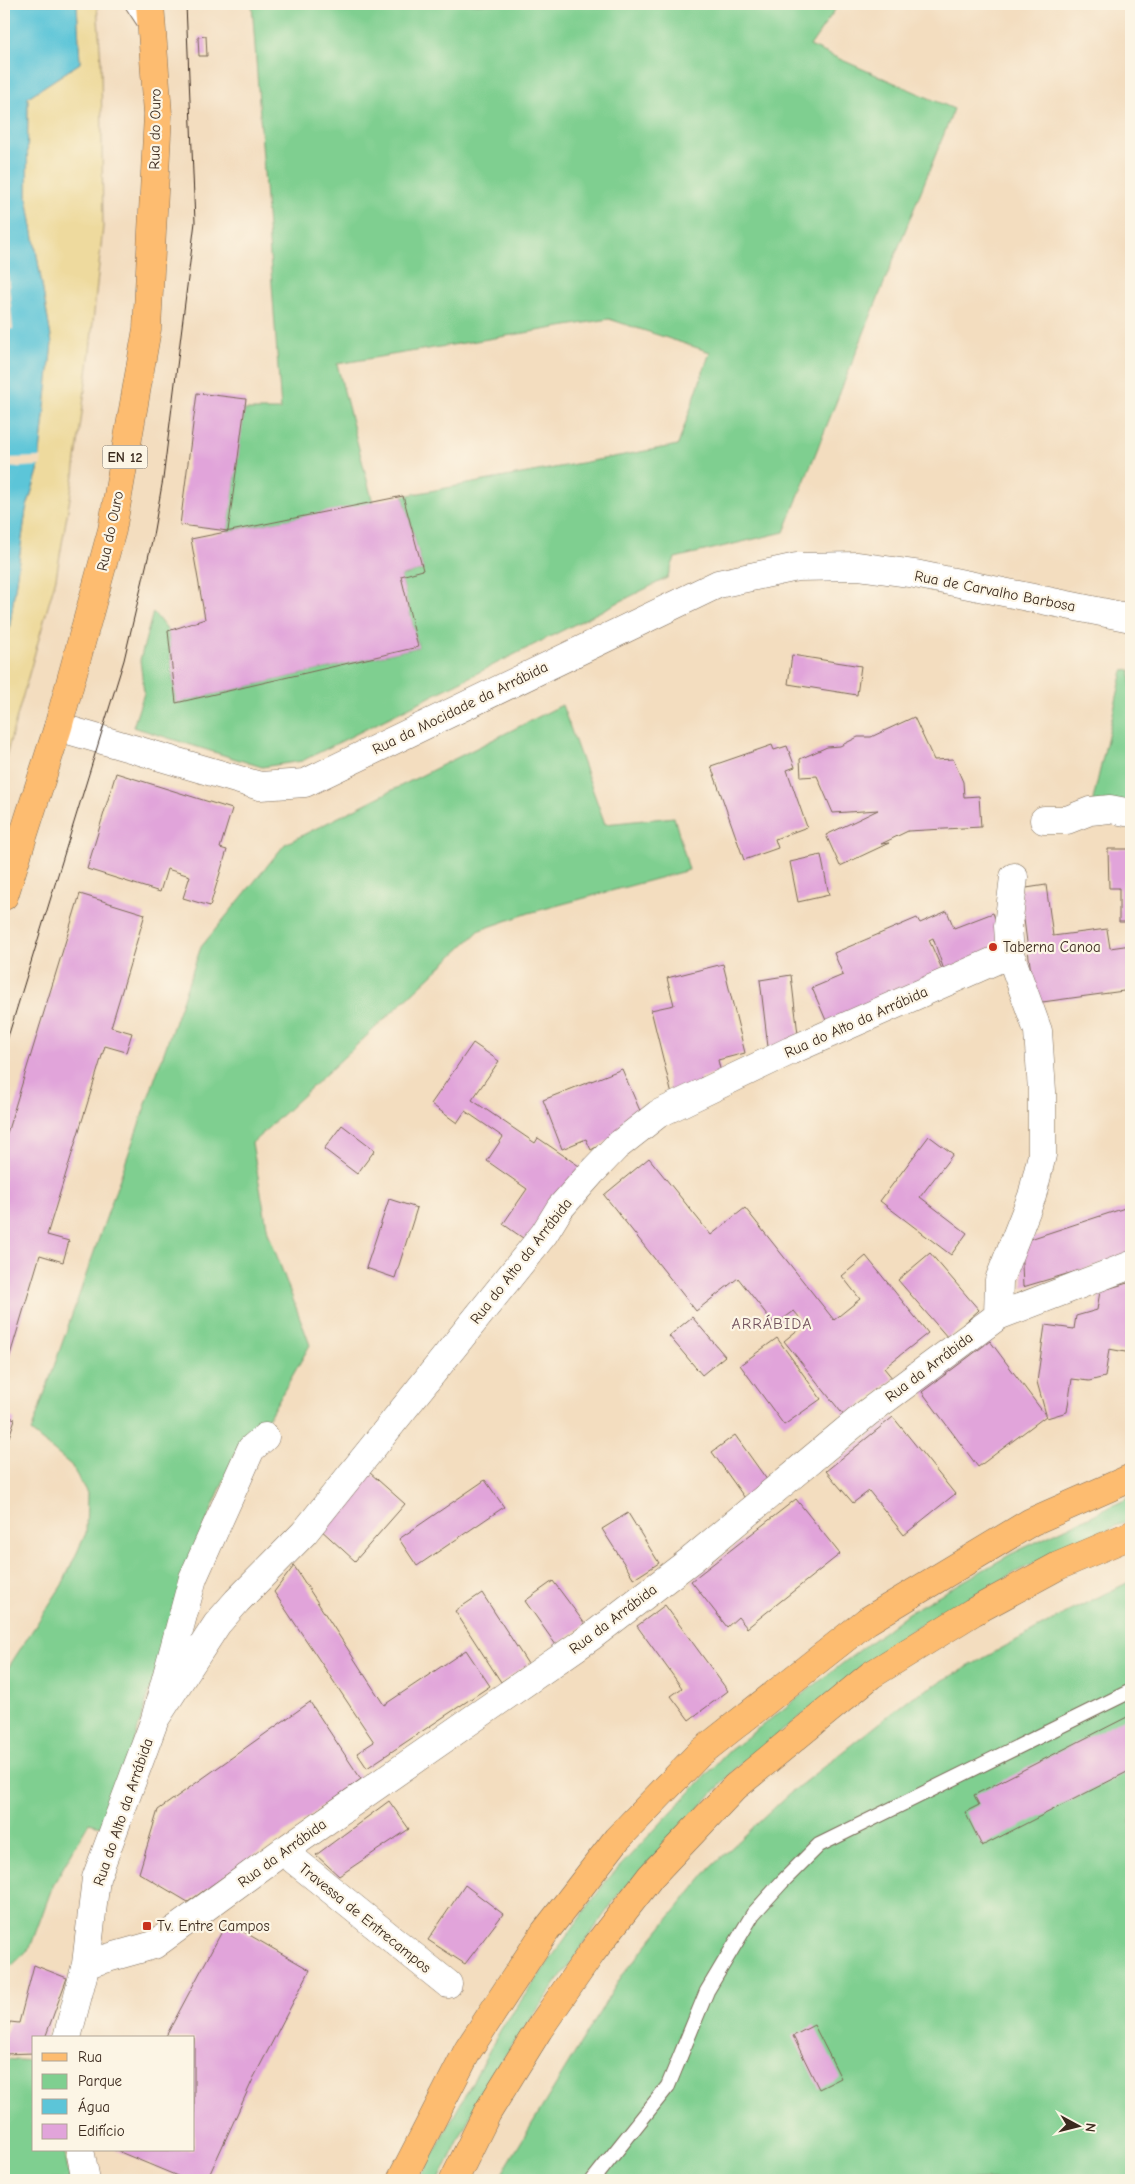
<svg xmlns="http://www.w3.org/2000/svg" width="1135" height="2184" viewBox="0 0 1135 2184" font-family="'Comic Neue',sans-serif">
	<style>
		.green { fill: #7fcf90; stroke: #5d7c57 }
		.sand { fill: #eeda9e; stroke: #94825e }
		.water { fill: #5cc5d8; stroke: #4c787b }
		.pier { fill: #f3ddbf }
		.building { fill: #e1a4da }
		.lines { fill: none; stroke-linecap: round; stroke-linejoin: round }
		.lane-casing { stroke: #7b6956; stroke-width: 16 }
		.street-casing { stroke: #7b6956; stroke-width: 29 }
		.primary-casing { stroke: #7b6956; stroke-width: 29 }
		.highway-casing { stroke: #7b6956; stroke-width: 29 }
		.lane { stroke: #fff; stroke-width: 14 }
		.street { stroke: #fff; stroke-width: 28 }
		.primary { stroke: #fdbc70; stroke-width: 28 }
		.highway { stroke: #fdbc70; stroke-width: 28 }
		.tram { stroke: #3b2a1e; stroke-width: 1 }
		.poi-dot { fill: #c8321e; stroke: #fcf5e5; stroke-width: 2 }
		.labels { text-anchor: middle; stroke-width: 4.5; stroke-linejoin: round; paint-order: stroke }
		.shield { fill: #fcf5e5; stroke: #75675a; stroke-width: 1 }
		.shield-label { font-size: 14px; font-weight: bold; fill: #3b2a1e }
		.street-label { font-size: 15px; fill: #3b2a1e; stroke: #fcf5e5 }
		.poi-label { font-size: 15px; fill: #3b2a1e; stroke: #fcf5e5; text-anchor: start }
		.neighbourhood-label { font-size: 16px; letter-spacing: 1px; fill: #755560; stroke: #fcf5e5 }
	</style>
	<rect width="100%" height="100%" fill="#fcf5e5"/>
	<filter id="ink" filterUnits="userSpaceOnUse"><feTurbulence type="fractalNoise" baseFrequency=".02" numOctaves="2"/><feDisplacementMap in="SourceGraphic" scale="10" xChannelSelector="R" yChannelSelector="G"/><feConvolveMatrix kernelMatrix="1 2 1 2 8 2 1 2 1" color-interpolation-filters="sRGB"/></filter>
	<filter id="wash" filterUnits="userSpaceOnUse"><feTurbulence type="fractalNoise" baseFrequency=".0096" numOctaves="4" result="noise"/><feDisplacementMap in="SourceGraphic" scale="20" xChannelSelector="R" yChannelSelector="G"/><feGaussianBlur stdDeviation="1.12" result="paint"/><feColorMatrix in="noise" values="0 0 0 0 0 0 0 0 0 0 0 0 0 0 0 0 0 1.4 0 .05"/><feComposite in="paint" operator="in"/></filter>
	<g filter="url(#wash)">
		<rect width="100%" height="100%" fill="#f3ddbf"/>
		<path class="green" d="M252,4H839L810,46L954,109L784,532L675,558L667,578L302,761L262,767L133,727L144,693L140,660L153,612L168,631L176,703L418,647L401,576L423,570L403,496L678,445L710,352L609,319L337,364L373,503L228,531L244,410H281Z
			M1131,670V803L1092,804L1123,671Z
			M562,705L605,824L674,817L689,870L529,913L480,930L252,1143L268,1232L310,1345L262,1429L243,1435L187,1568L108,1828L89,1823L53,1885L30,1948L4,1973V1674L62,1585L86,1533L87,1493L71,1465L31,1432L201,947L285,844Z
			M1131,1497V1519L1018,1571L908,1632L739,1765L618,1895L488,2080L439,2180H419L501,2029L606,1881L729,1751L908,1613L1011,1554Z
			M1131,1581V2180H498L621,1977L711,1867L788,1795L909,1699L1068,1612Z
			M4,2059L34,2061V2150H64L70,2180H4Z"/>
		<path class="sand" d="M77,4H97L101,62L103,227L90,351L74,475L56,578L4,763V642L9,631L26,510L38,471L52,343L27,198L28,97L80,63Z"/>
		<path class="water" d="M4,4H77L80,63L28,97L27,198L52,343L38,471L26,510L9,631L4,642Z"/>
		<path class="pier" d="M4,231L13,329L4,330Z
			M42,457L41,466L4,468V458Z"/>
		<g id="blocks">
			<path class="building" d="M206,36L207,56H199L198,37Z
				M197,393L246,399L228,531L180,525Z
				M403,496L423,570L401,576L418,647L176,703L168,631L205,619L191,539Z
				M792,655L861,666L857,695L788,684Z
				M914,717L934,760L953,759L963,782L964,797L979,796L981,827L908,831L881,844L889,843L840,866L826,835L878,810L833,813L817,776L801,777L800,759L827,747L840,746L858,737H871Z
				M772,745L774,750L787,746L795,767L787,770L807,827L775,839L778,848L744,860L711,766Z
				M116,773L232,809L220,848L227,850L210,906L183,898L190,876L167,869L160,892L87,869Z
				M1108,849H1131V922H1119V888H1109Z
				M821,855L829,895L798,902L790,862Z
				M1046,885L1053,936L1107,929L1110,948L1131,945V990L1035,1003L1020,889Z
				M80,894L145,914L111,1027L132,1033L126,1052L105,1046L47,1235L69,1241L63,1262L40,1255L4,1375V1143Z
				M947,911L954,928L993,913L1006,947L944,970L933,938L929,940L945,976L828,1025L812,988L843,975L834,953L917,918L920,923Z
				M723,964L745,1053L718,1060L721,1073L700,1078L703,1087L672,1095L651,1010L674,1005L667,978Z
				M791,975L799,1043L768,1047L760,980Z
				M473,1043L499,1061L472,1100L535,1143L538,1138L582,1168L530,1243L503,1224L527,1189L487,1161L503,1137L465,1111L457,1123L431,1104Z
				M622,1069L644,1120L591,1150L586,1139L562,1149L543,1100Z
				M342,1125L375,1150L357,1174L324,1149Z
				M929,1136L953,1154L920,1197L967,1233L951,1255L880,1201Z
				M649,1158L711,1235L745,1208L834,1320L860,1299L842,1276L866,1256L928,1333L884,1368L893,1379L845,1417L784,1341L805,1324L794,1311L775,1325L738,1278L696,1311L604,1195Z
				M389,1199L417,1208L395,1278L366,1268Z
				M1131,1206V1255L1023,1287L1021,1242Z
				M930,1253L979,1310L948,1338L898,1280Z
				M1131,1282V1353L1109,1349L1105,1377L1089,1381L1072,1379L1067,1412L1047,1418L1037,1382L1045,1325L1074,1329L1076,1316L1097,1310L1100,1291Z
				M692,1317L725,1356L702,1375L669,1336Z
				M777,1338L821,1399L784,1425L740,1365Z
				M990,1341L1046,1416L978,1467L922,1392Z
				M4,1415L15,1419L9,1437L4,1435Z
				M893,1417L955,1494L904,1535L869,1491L853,1503L826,1471Z
				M735,1435L770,1484L747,1501L712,1452Z
				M369,1472L405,1504L355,1561L319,1528Z
				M485,1480L504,1507L417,1566L399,1539Z
				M796,1499L840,1554L747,1628L738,1617L727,1627L691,1581Z
				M628,1513L659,1563L634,1579L602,1529Z
				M294,1566L384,1705L466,1650L490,1686L367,1768L357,1753L374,1742L274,1592Z
				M553,1581L585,1624L556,1645L525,1601Z
				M482,1593L528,1664L501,1682L455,1611Z
				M665,1605L728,1691L689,1720L671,1696L682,1688L637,1626Z
				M310,1702L361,1779L188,1902L139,1873L158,1810Z
				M1131,1715V1770L982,1846L965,1812L979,1805L974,1795Z
				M389,1801L409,1829L339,1876L316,1855Z
				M465,1885L503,1914L465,1964L428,1940Z
				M227,1922L310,1970L254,2077L207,2180H187L115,2150H194V2038H165Z
				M34,1965L67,1978L45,2038H34V2053L4,2054V2039L10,2022L19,2023Z
				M814,2025L841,2078L819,2089L793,2036Z"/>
		</g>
	</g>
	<g filter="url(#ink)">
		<use href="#blocks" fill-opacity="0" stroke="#7b6956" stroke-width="1"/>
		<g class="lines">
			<defs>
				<path id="lane" d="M132,4L147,27
					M593,2180L668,2086L707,1991L753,1914L782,1882L819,1845L1131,1691"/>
				<path id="street" d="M58,727L260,786L305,783L718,584L797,567L858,566L915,574L1131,618
					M1044,820H1067L1090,811L1110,809L1131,813
					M998,1316L999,1280L1032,1196L1042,1155V1091L1038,1031L1010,954L1008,926L1014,877
					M155,1719L217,1624L237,1601L304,1533L544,1234L560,1208L592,1172L616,1147L658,1114L790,1051L1010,954
					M283,1851L448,1984
					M86,1964L154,1945L283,1851L592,1636L691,1560L867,1413L998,1316L1131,1265
					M67,2038L86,1964L96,1878L155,1719L193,1578L251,1449L265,1437
					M80,2150L86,2180"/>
				<path id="primary" d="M4,896L58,727L112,530L147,329L158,114L150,4"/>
				<path id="highway" d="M401,2180L468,2050L545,1932L617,1839L699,1754L867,1621L1031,1522L1131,1478
					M454,2180L487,2113L539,2029L592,1952L651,1876L735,1787L871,1675L973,1612L1058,1566L1131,1535"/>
			</defs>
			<use href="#lane" class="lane-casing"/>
			<use href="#street" class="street-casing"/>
			<use href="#primary" class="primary-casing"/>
			<use href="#highway" class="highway-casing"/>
			<use href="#lane" class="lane"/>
			<use href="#street" class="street"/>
			<use href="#primary" class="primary"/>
			<use href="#highway" class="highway"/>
			<path class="tram" d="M4,1050L124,660L152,541L163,479L195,222L186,4"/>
		</g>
	</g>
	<g class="poi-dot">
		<circle cx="993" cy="947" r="5"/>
		<rect x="142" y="1921" width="10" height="10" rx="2.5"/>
	</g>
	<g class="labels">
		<rect class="shield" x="102.5" y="445.5" width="45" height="23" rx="4"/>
		<g class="shield-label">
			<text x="125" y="462">EN 12</text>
		</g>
		<g class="street-label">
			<text transform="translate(155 129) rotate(-89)" y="5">Rua do Ouro</text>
			<text transform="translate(110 531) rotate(-78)" y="5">Rua do Ouro</text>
			<text transform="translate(995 591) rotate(11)" y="5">Rua de Carvalho Barbosa</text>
			<text transform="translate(460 708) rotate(-26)" y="5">Rua da Mocidade da Arrábida</text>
			<text transform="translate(856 1022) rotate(-24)" y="5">Rua do Alto da Arrábida</text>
			<text transform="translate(521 1261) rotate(-52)" y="5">Rua do Alto da Arrábida</text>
			<text transform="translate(929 1367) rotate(-37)" y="5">Rua da Arrábida</text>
			<text transform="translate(613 1619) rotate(-37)" y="5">Rua da Arrábida</text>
			<text transform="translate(123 1812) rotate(-71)" y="5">Rua do Alto da Arrábida</text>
			<text transform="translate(282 1853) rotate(-36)" y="5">Rua da Arrábida</text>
			<text transform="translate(365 1918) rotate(39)" y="5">Travessa de Entrecampos</text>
		</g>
		<g class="poi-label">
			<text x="1003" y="952">Taberna Canoa</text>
			<text x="157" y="1931">Tv. Entre Campos</text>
		</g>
		<g class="neighbourhood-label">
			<text x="772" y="1329">ARRÁBIDA</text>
		</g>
	</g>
	<rect width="1135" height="2184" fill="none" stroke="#fcf5e5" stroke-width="20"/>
	<rect x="32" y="2036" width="162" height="115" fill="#fcf5e5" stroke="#afa495"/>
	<rect x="42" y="2053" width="25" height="8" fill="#fdbc70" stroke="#afa495"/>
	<text x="78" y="2062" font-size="15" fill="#3b2a1e">Rua</text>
	<rect x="42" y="2074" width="25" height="15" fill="#7fcf90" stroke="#afa495"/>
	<text x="78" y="2086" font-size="15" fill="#3b2a1e">Parque</text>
	<rect x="42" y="2099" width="25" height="15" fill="#5cc5d8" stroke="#afa495"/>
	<text x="78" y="2112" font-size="15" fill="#3b2a1e">Água</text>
	<rect x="42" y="2124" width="25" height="15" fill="#e1a4da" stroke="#afa495"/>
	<text x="78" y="2136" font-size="15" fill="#3b2a1e">Edifício</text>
	<g transform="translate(1078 2126) rotate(97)" stroke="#fcf5e5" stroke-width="4" paint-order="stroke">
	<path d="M0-4L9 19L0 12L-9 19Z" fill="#3b2a1e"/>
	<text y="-8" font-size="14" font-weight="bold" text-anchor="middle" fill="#3b2a1e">N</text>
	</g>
</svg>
